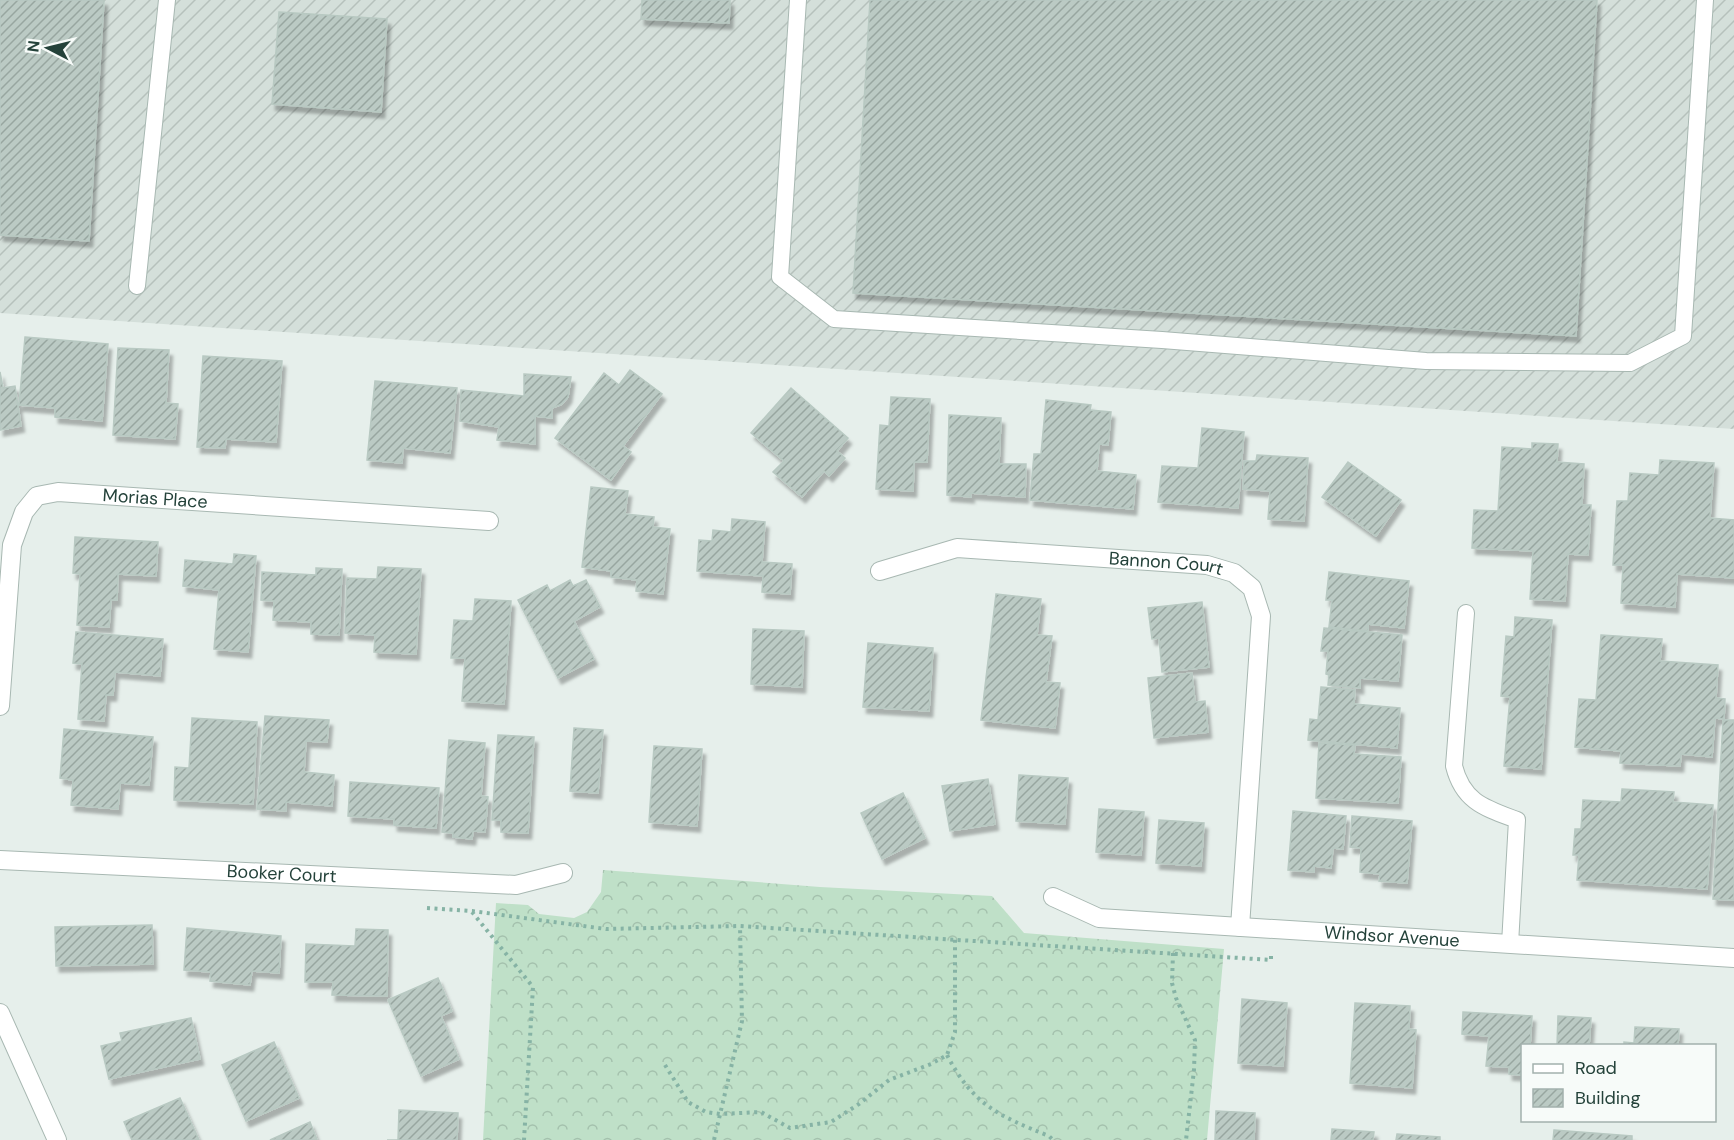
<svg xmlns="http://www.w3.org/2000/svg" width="1734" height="1140" viewBox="0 0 1734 1140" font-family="'DM Sans',sans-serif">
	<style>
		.industrial { fill: url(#industrial-furrows) }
		.forest { fill: url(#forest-crowns) }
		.building { fill: url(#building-hatch); stroke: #b8c9c2; stroke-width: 1.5; filter: url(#shadow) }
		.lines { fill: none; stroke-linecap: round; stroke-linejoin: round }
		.service-casing { stroke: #a8b8b2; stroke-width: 18 }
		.minor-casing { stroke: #a8b8b2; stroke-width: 20 }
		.path { stroke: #86b3a5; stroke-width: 4; stroke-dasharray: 3 4.5; stroke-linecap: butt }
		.service { stroke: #fff; stroke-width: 16 }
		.minor { stroke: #fff; stroke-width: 18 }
		.labels { text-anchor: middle; stroke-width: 5; stroke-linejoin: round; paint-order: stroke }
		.street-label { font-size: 18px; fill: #24423a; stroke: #f7fbf9 }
	</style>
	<defs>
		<pattern id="industrial-furrows" width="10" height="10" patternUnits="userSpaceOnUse" patternTransform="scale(1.5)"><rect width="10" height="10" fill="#d4dfda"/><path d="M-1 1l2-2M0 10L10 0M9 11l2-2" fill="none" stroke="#b6c1bc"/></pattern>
		<pattern id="forest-crowns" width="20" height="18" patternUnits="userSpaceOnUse" patternTransform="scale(1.5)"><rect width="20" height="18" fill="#bfe0c8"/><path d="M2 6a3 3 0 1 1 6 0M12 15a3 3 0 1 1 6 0" fill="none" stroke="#a4c1ad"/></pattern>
		<pattern id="building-hatch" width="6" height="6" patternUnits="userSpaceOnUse" patternTransform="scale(1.5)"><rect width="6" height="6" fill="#bbcac4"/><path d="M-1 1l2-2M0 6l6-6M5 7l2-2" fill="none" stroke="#98a6a0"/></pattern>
		<filter id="shadow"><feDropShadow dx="3.5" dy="6" stdDeviation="1.5" flood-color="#0004"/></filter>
	</defs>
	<rect width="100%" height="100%" fill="#e6efeb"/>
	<path class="industrial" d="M0,0H1734V429L0,313Z"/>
	<path class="forest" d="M603,870L820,887L992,896L1024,933L1224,949L1207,1140H483L496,903L528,905L539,914L574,918L587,912L601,892Z"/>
	<path class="building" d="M0,0H104L89,241L0,235Z
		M642,0H730L729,23L641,19Z
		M870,0H1597L1576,336L853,293Z
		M279,12L387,19L381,112L272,104Z
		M25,337L108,344L102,421L55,417V408L19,405Z
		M118,348L169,350L166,403L178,404L175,439L113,435Z
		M203,356L282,361L276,442L226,439L225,448L197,447Z
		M630,370L662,394L623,446L631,452L611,480L555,438L604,373L619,385Z
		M0,372L3,388L15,386L21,426L0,430Z
		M524,374L571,377L568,397L562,404L552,408V418L535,416V444L497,440L499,427L460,421L461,390L524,396Z
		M375,381L457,388L450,453L403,448L402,463L367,460Z
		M791,388L848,438L837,451L845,458L829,476L824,471L802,497L773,472L784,461L751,433Z
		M891,397L930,399L927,462H914L913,491L876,489L880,425L889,426Z
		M1046,400L1091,405L1090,410L1111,412L1108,445L1099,444L1097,471L1136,475L1133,509L1030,500L1034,454H1041Z
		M949,415L1001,418L999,464H1026L1025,497L970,493L971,497L947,495Z
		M1202,428L1244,432L1238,508L1158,502L1162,466L1198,468Z
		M1532,443L1558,444L1557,462L1584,464L1582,505H1591L1588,555L1568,554L1565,601L1530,599L1533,551L1472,548L1474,510L1498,511L1502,447L1532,449Z
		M1257,455L1308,458L1304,521L1268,519L1270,491L1243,489L1244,461H1256Z
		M1660,460L1714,463L1710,518L1734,520V578L1677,574L1675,607L1621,603L1623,565H1613L1617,501H1628L1630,473L1659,475Z
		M1348,462L1401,500L1376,536L1322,497Z
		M591,487L628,491L625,514L654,517L653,527L670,529L663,594L636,591L637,580L611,577V571L582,567Z
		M732,519L765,522L762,562L792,564L790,594L762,592L763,576L697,571L699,540L712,541L713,530L731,532Z
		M75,537L158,542L156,576L118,574L117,600H111L109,627L77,625L80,574L73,573Z
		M234,554L256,556L248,652L214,649L219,590L183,586L185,560L233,564Z
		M378,567L421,569L416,654L374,652L375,635L345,633L347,578L377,579Z
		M316,568L342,569L339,635L311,634V622L273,620L274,601L261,600L262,572L316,575Z
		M1329,572L1409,581L1404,628L1368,624V631L1329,627L1332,600H1326Z
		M570,580L573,586L586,580L600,607L574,621L594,659L558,678L518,600L547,585L550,591Z
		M996,594L1041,599L1037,635L1052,636L1046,682L1060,683L1055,728L981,720Z
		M475,599L511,601L504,704L462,701L465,658H451L454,620L473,621Z
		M1202,602L1209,667L1162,672L1159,638L1152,639L1148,608Z
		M1515,617L1552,620L1541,769L1504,766L1510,697L1501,696L1506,636L1514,637Z
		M1324,628L1402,635L1398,681L1360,678V688L1328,685L1329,675L1326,674L1328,651H1321Z
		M753,629L804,631L802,687L751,684Z
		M76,632L163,639L160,676L115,672L113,695H106L104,721L78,719L82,664L73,663Z
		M1601,635L1662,639L1660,661L1718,665L1716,698L1725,699L1724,719L1715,718L1712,757L1681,754L1680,766L1620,763L1621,751L1575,747L1579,699L1596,700Z
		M868,643L933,648L929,711L863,707Z
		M1192,673L1195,702L1205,701L1208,732L1154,738L1148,678Z
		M1321,687L1355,690L1354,704L1400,708L1397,748L1308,740L1310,719L1318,720Z
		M265,716L329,720L327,742L306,741L304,772L334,775L332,806L286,802V811L257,809Z
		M192,718L257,722L253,804L174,800L175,767L189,768Z
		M1723,720H1734V900L1713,899Z
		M574,728L603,730L598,793L570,791Z
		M64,729L153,737L149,785L120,783L118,809L71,805L73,780L60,778Z
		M498,735L534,737L528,833L501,832V820H492Z
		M449,740L485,743L481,796L488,797L485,832L473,831L472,839L453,837V833L442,832Z
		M1319,743L1355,745L1354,754L1401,757L1398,803L1316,798Z
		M654,746L702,749L697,826L649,822Z
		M1019,775L1068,778L1065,824L1016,821Z
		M988,779L995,824L950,831L942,786Z
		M350,782L439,788L436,828L394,825V819L348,816Z
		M1622,789L1674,792L1673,802L1713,805L1707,889L1577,880L1579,855H1573L1575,829H1581L1583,800L1621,802Z
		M903,793L925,838L882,859L861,813Z
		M1099,809L1144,812L1141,855L1096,852Z
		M1293,811L1346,816L1343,849L1333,848L1331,868L1314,866V872L1288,870Z
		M1352,816L1412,821L1407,883L1379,881L1380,874L1360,872L1361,848L1350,847Z
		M1159,820L1204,823L1201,866L1156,863Z
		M152,925L153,964L56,966L55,927Z
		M187,928L281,936L279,973L252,971L250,985L210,981L211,972L184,970Z
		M356,929L388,930L387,996L332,995L333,982H305L306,944L355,946Z
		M438,978L452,1011L441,1016L459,1059L421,1076L388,1000Z
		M1242,999L1287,1003L1283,1066L1238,1063Z
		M1355,1003L1410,1006L1409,1029L1416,1030L1412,1088L1350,1083Z
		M1463,1012L1532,1016L1530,1046H1522V1075L1509,1074V1067L1486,1066L1489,1036L1462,1034Z
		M1558,1016L1591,1018L1589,1046H1557Z
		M191,1018L200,1059L109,1079L101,1046L122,1041L120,1033Z
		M1635,1027L1679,1029L1678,1046H1624V1042L1634,1043Z
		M274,1042L299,1098L246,1121L222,1065Z
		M180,1098L199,1140H132L124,1122Z
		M399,1110L458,1113L457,1140H387H398Z
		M1216,1111L1255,1113L1254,1140H1215Z
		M310,1122L317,1140H270Z
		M1332,1129L1374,1132L1373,1140H1331Z
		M1554,1130L1632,1136V1140H1553Z
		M1397,1134L1440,1137V1140H1396Z"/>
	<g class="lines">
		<defs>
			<path id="service" d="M798,0L780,277L834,319L1162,340L1426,361L1630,363L1683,336L1705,0
				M137,286L167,0
				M1466,613L1454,766C1463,802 1485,808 1517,820L1510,944"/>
			<g id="minor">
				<path id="s1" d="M880,571L957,548L1207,565L1234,573L1252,588L1261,616L1240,927"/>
				<path id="s2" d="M0,706L12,545L24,512L37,496L58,492L489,521"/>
				<path id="s3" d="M0,860L516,885L563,873"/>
				<path id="s4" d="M1053,897L1099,918L1734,958"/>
				<path d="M0,1013L57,1140"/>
			</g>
		</defs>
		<use href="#service" class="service-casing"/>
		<use href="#minor" class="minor-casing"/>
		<path class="path" d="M427,908L472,911L606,929L740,926L1271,960V953
			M472,912L533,987L524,1140
			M1173,953L1172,983L1176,998L1195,1040L1194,1070L1186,1140
			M947,1055C973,1105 999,1116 1049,1136L1053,1140
			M665,1065L688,1102L706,1112L720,1114L761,1112L790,1128L831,1122L859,1104L889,1080L931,1064L947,1055L955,1032V939
			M714,1140L742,1021L740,926"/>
		<use href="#service" class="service"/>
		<use href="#minor" class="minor"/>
	</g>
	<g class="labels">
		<g class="street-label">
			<text dy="6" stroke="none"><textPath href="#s2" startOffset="336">Morias Place</textPath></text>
			<text dy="6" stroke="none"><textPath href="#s1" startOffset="290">Bannon Court</textPath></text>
			<text dy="6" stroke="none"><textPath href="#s3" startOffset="282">Booker Court</textPath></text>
			<text dy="6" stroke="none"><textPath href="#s4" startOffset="344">Windsor Avenue</textPath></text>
		</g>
	</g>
	<rect x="1521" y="1044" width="195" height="78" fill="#f7fbf9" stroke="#a3b1ad" stroke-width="1.5"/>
	<rect x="1533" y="1064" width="30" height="9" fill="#ffffff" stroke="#a3b1ad" stroke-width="1.5"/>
	<text x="1575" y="1074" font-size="18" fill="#24423a">Road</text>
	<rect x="1533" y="1089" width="30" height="18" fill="url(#building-hatch)" stroke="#a3b1ad" stroke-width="1.5"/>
	<text x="1575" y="1104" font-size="18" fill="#24423a">Building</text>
	<g transform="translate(48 48) rotate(277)" stroke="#f7fbf9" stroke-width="4.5" paint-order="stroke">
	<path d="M0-4.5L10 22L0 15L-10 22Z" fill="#24423a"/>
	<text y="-9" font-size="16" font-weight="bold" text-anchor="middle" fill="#24423a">N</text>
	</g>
</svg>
